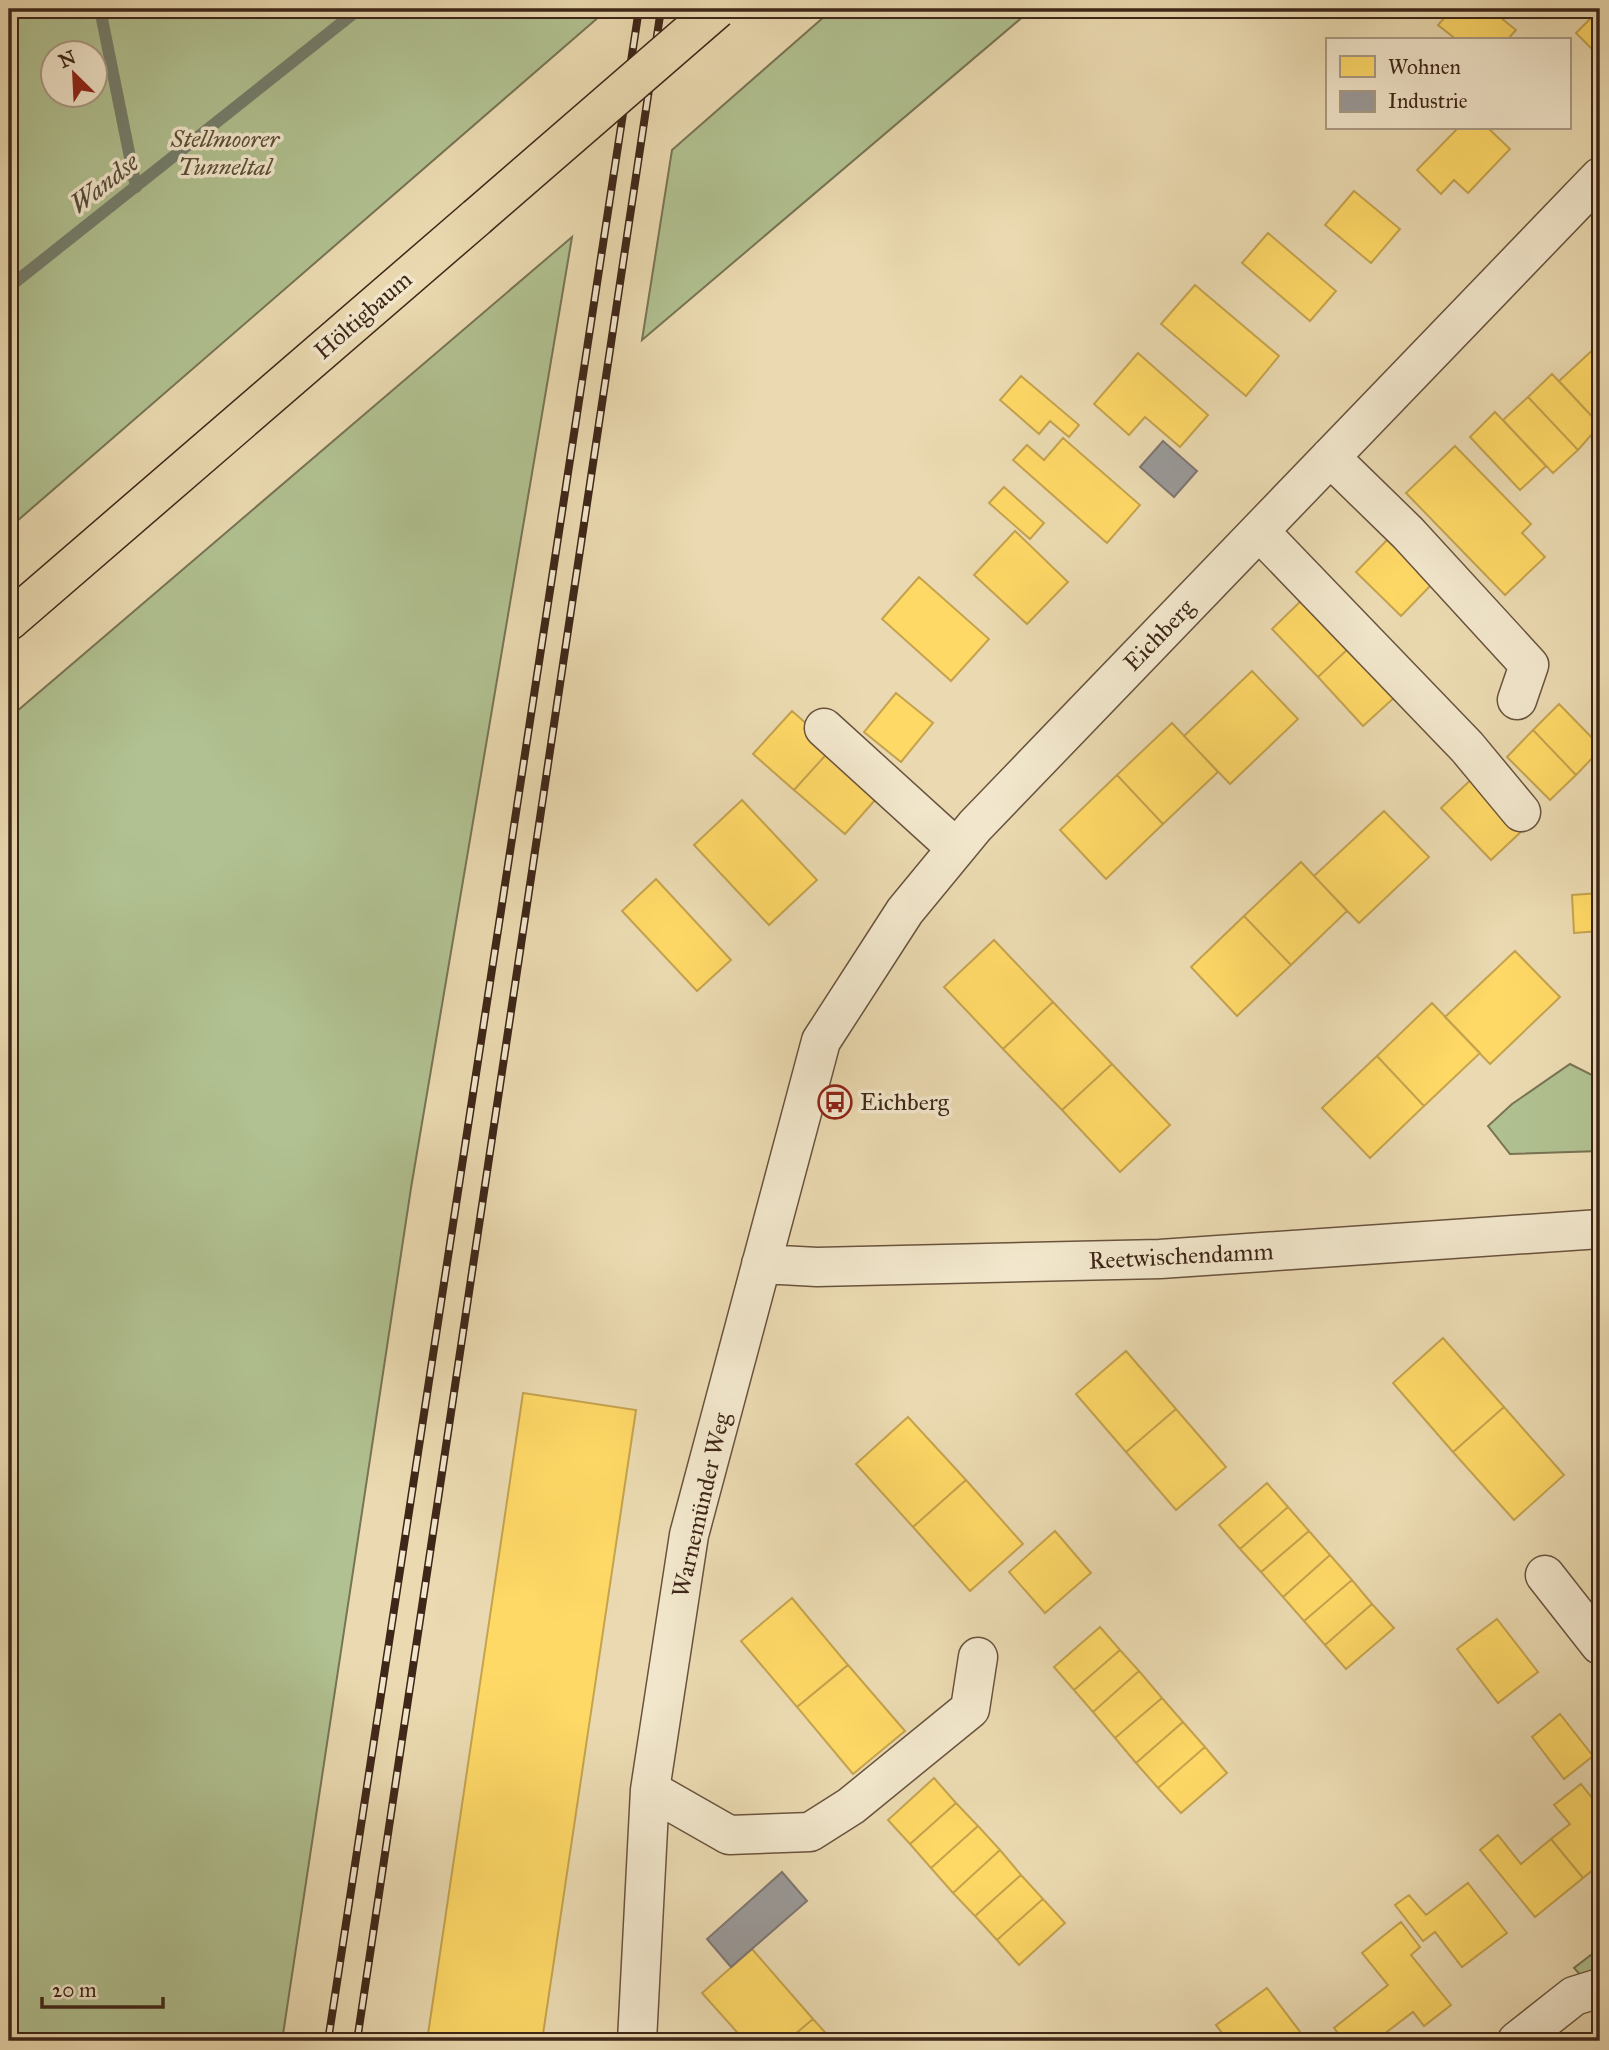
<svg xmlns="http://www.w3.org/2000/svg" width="1609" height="2050" viewBox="0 0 1609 2050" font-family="'IM FELL Great Primer',serif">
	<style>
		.green { fill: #b1c191; stroke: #787454; stroke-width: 2; fill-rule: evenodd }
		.homes { fill: #ffd966; stroke: #c5a34f; stroke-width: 2 }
		.industry { fill: #999; stroke: #7e7672; stroke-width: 2 }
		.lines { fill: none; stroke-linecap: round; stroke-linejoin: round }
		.stream { stroke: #757f6e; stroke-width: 12 }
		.minor-casing { stroke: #69533e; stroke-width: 41 }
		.major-casing { stroke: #3e2618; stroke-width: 41 }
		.minor { stroke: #f2e7cc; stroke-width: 38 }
		.major { stroke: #ebdab1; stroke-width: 38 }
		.rail-casing { stroke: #3e2618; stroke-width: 8 }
		.rail { stroke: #f2e7cc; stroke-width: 5; stroke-dasharray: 16; stroke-linecap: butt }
		.major-bridge-casing { stroke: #3e2618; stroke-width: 41; stroke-linecap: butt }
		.major-bridge { stroke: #ebdab1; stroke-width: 38 }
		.labels { text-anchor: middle; stroke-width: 7; stroke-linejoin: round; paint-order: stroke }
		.park-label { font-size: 24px; font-style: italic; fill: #5b4d36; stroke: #f2e7cc }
		.street-label { font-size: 24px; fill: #3e2618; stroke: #f2e7cc }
		.poi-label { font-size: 24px; fill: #3e2618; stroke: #f2e7cc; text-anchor: start }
		.water-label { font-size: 26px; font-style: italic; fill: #554b3c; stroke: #f2e7cc }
	</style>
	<rect width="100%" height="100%" fill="#ebdab1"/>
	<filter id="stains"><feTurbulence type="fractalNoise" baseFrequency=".00286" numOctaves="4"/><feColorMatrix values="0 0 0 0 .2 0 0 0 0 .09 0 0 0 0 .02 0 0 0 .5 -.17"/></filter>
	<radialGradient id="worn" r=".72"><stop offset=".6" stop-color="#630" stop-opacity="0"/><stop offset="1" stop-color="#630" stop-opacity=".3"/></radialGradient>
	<path class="green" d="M9,9H608L9,528ZM94,52V94H52V52Z
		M833,9H1032L642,340L672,150Z
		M572,237L411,1188L282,2041H9V718Z
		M1570,1064L1600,1079V1151L1510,1154L1488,1126L1512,1104Z
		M1600,1948V1973L1584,1979L1574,1968Z"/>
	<path class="homes" d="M1452,9H1490L1516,30L1507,40H1457L1438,25Z
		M1600,9V57L1576,33Z
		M1458,128H1488L1510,149L1468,193L1454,180L1441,194L1417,170Z
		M1354,191L1400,229L1371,263L1325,225Z
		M1268,233L1336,291L1310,321L1242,263Z
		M1195,285L1279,356L1246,396L1161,324Z
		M1597,346L1600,350V425L1559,381Z
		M1138,353L1208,415L1180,447L1145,417L1129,435L1094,404Z
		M1552,374L1600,425L1578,450L1528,397Z
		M1021,376L1079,425L1069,437L1050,421L1039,434L1000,400Z
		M1528,397L1578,450L1553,473L1503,420Z
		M1495,412L1546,466L1520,490L1470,437Z
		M1063,438L1140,505L1107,543L1013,460L1027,445L1044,460Z
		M1455,446L1531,524L1522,533L1545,557L1505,595L1406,493Z
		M1004,487L1044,523L1030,539L989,503Z
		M1015,531L1068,582L1027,624L974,575Z
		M1389,538L1434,582L1401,616L1356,572Z
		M919,577L989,639L951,681L882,619Z
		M1304,598L1350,647L1318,677L1272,629Z
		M1350,647L1396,696L1363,726L1318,677Z
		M1252,671L1298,719L1230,784L1184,736Z
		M896,693L933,723L901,762L864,732Z
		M1559,704L1600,746V750L1576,775L1533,730Z
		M792,711L833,747L794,790L753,754Z
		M1172,723L1218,772L1163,824L1117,775Z
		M1533,730L1576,775L1550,800L1507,757Z
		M833,747L883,791L845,834L794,790Z
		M1117,775L1163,824L1106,879L1060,830Z
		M1476,775L1525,828L1491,860L1441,808Z
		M742,800L817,880L769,925L694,845Z
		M1384,811L1429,857L1359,923L1314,876Z
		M1301,862L1347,911L1291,965L1244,916Z
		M656,879L731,960L697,991L622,911Z
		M1600,893V931L1574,933L1572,895Z
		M1244,916L1291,965L1237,1016L1191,967Z
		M994,940L1053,1002L1003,1049L944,987Z
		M1515,951L1560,997L1490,1064L1445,1017Z
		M1053,1002L1112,1064L1062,1110L1003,1049Z
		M1432,1003L1480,1053L1424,1106L1377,1056Z
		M1377,1056L1424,1106L1370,1158L1322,1108Z
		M1112,1064L1170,1125L1120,1172L1062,1110Z
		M1443,1338L1504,1407L1453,1452L1393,1383Z
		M1126,1351L1176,1409L1126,1452L1076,1394Z
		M523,1393L636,1410L542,2041H427Z
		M1504,1407L1564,1475L1514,1520L1453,1452Z
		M1176,1409L1226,1467L1176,1510L1126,1452Z
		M908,1417L966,1480L913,1527L856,1464Z
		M966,1480L1023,1544L970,1591L913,1527Z
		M1267,1483L1288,1507L1240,1549L1219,1525Z
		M1288,1507L1309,1531L1261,1572L1240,1549Z
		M1055,1531L1091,1573L1045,1613L1009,1572Z
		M1309,1531L1330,1555L1283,1597L1261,1572Z
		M1330,1555L1352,1580L1304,1621L1283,1597Z
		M1352,1580L1372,1604L1325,1645L1304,1621Z
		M792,1598L848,1665L797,1707L741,1641Z
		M1372,1604L1394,1628L1346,1669L1325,1645Z
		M1497,1619L1538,1672L1498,1703L1457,1649Z
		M1100,1627L1120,1650L1074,1690L1054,1667Z
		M1120,1650L1139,1671L1093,1712L1074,1690Z
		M848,1665L905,1731L853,1774L797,1707Z
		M1139,1671L1162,1698L1115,1738L1093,1712Z
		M1162,1698L1183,1722L1136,1763L1115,1738Z
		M1560,1714L1593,1756L1564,1779L1532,1737Z
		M1183,1722L1205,1747L1158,1788L1136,1763Z
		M1205,1747L1227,1773L1181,1813L1158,1788Z
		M934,1778L956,1803L910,1844L888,1820Z
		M1581,1784L1600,1808V1864L1583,1878L1551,1839L1570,1824L1554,1805Z
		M956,1803L978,1826L931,1868L910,1844Z
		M978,1826L1000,1850L953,1893L931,1868Z
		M1498,1835L1521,1864L1551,1839L1583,1878L1535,1917L1480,1850Z
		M1000,1850L1021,1875L975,1916L953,1893Z
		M1021,1875L1043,1899L997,1940L975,1916Z
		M1468,1883L1507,1933L1462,1967L1435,1932L1423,1941L1395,1905L1409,1895L1426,1915Z
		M1043,1899L1065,1923L1019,1965L997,1940Z
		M1401,1922L1420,1947L1411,1955L1451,2005L1424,2026L1413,2012L1375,2041H1344L1334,2028L1388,1985L1362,1953Z
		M752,1949L813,2019L787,2041H745L702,1993Z
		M1267,1988L1307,2041H1228L1216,2025Z
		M813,2019L833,2041H787Z"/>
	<path class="industry" d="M1163,441L1197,471L1174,497L1140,467Z
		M782,1872L807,1901L731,1967L707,1939Z"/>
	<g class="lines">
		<path class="stream" d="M100,9L136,187
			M9,287L359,9"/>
		<defs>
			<path id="minor" d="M1330,457L1408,533L1529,665L1517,700
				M1259,531L1467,747L1521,812
				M824,728L956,848
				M761,1264L817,1267L1160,1259L1600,1229
				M1545,1575L1600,1645
				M650,1790L729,1835L810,1832L851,1806L970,1709L978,1657
				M637,2041L650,1790L689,1535L821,1041L905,911L975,826L1600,177
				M1517,2041L1574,1996L1600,1988"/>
			<path id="major" d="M9,621L477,217"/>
		</defs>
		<use href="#minor" class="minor-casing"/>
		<use href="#major" class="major-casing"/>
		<use href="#minor" class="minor"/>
		<use href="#major" class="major"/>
		<defs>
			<path id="rail" d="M328,2041L639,9
				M357,2041L661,9"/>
		</defs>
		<use href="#rail" class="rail-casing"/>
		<use href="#rail" class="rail"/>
		<defs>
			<path id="major-bridge" d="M477,217L717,9"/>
		</defs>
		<use href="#major-bridge" class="major-bridge-casing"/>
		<use href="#major-bridge" class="major-bridge"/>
	</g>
	<defs>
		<symbol id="bus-ring" viewBox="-11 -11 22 22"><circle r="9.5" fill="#f2e7cc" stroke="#8f2418" stroke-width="1.5"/><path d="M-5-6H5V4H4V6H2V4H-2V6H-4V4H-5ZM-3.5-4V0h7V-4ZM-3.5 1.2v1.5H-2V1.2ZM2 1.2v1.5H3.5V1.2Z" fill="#8f2418"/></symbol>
	</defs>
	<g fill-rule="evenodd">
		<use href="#bus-ring" x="816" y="1083" width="38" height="38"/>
	</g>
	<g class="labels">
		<g class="park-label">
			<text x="225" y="147">Stellmoorer<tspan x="225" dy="28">Tunneltal</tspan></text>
		</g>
		<g class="street-label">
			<text transform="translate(363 315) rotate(-41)" y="8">Höltigbaum</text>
			<text transform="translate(1159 635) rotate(-46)" y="8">Eichberg</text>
			<text transform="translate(1181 1256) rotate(-3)" y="8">Reetwischendamm</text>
			<text transform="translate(701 1505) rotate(-77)" y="8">Warnemünder Weg</text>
		</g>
		<g class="poi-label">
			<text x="860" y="1110">Eichberg</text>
		</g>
		<g class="water-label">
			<text transform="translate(104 183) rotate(-38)" y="9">Wandse</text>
		</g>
	</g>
	<rect width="1609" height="2050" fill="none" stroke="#ebdab1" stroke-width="35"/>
	<rect x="10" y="10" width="1588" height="2029" fill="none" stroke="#3e2618" stroke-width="3.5"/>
	<rect x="18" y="18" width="1574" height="2015" fill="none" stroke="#3e2618" stroke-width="2"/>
	<rect x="1326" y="38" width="245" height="91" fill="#f2e7cc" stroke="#aa9a84" stroke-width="2"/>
	<rect x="1340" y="56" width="35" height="21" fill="#ffd966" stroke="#aa9a84" stroke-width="2"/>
	<text x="1388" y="74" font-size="21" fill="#3e2618">Wohnen</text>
	<rect x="1340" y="91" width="35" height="21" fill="#999999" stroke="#aa9a84" stroke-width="2"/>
	<text x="1388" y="108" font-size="21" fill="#3e2618">Industrie</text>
	<g transform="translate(74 74) rotate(336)"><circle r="33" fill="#f2e7cc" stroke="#aa9a84" stroke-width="2"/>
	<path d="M0-5L12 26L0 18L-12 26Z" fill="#8f2418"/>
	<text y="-10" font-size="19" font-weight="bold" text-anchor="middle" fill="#3e2618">N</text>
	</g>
	<path d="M42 1997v10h121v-10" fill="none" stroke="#3e2618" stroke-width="3.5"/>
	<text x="52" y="1997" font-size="21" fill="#3e2618" stroke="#f2e7cc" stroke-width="5" paint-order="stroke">20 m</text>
	<rect width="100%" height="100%" filter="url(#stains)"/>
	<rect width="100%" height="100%" fill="url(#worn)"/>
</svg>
